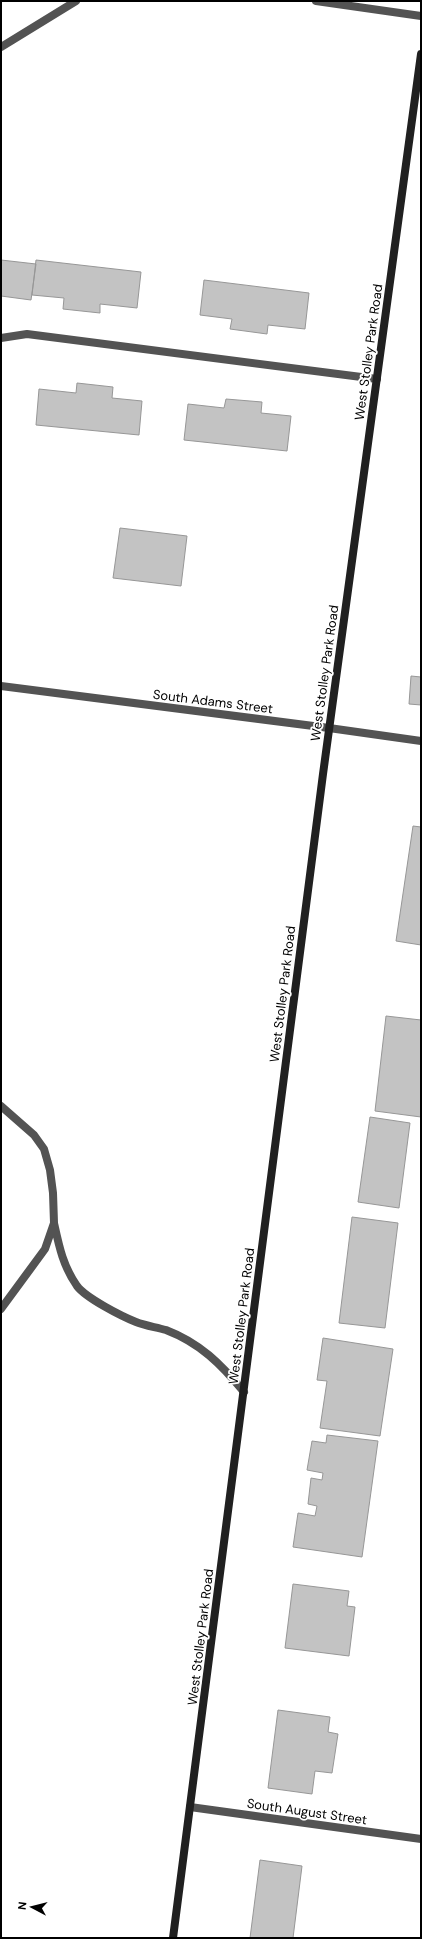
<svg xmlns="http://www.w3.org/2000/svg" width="422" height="1939" viewBox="0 0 422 1939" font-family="'DM Sans',sans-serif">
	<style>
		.building { fill: #c3c3c3; stroke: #979797 }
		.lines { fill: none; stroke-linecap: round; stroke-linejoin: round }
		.service { stroke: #535353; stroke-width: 8 }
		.minor { stroke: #535353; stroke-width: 8 }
		.tertiary { stroke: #535353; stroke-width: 8 }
		.secondary { stroke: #202020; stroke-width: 8 }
		.labels { text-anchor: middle; stroke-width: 3.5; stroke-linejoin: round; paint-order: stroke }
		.street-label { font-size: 13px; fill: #000; stroke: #fff }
	</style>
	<rect width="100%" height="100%" fill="#fff"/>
	<path class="building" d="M1,260L36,264L31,300L1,296Z
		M36,260L141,272L137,308L100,304V313L63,309L64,298L32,295Z
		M204,280L309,293L305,329L268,325L267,334L230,329L232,319L200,315Z
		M77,383L113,387L112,398L142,401L139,435L36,425L39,389L76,393Z
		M226,399L262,402L261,413L291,416L287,451L184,440L188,404L224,408Z
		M120,528L187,536L181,586L113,578Z
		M411,676L421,677V705L409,704Z
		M413,826L421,827V945L396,941Z
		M386,1016L421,1020V1117L375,1111Z
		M370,1117L410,1123L399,1208L358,1202Z
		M352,1217L398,1223L385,1328L339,1323Z
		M323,1338L393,1349L380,1436L320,1428L327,1381L317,1380Z
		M327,1435L378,1441L362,1557L293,1547L298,1513L315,1516L317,1506L308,1504L311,1478L322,1480L323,1473L307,1470L312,1441L326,1443Z
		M293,1584L349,1591L347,1606L355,1607L349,1656L285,1648Z
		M278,1710L330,1717L328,1732L338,1734L332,1773L315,1771L312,1794L268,1788Z
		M260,1860L302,1866L293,1938H250Z"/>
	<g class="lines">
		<path class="service" d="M316,1L421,16
			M1,47L76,1
			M1,338L27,334L377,379
			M1,1106L34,1135L44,1149L50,1170L53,1193L54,1223L45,1249L1,1309
			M54,1223C59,1246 63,1266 77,1286C86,1298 121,1316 136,1322C146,1326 156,1327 166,1330C200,1343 221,1364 244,1392"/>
		<path class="minor" d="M329,728L421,741
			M190,1807L421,1839"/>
		<path class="tertiary" d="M1,686L329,728"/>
		<path class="secondary" d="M173,1938L323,774L421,54"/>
	</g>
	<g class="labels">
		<g class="street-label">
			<text transform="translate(368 352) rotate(-82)" y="5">West Stolley Park Road</text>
			<text transform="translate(324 673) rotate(-82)" y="5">West Stolley Park Road</text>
			<text transform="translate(213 701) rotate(7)" y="5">South Adams Street</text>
			<text transform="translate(282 994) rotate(-83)" y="5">West Stolley Park Road</text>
			<text transform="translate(241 1316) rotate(-83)" y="5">West Stolley Park Road</text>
			<text transform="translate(200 1637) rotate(-83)" y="5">West Stolley Park Road</text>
			<text transform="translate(307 1811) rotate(8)" y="5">South August Street</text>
		</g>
	</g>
	<rect width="422" height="1939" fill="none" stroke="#000000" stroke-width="4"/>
	<g transform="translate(32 1907) rotate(277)" stroke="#ffffff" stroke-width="3" paint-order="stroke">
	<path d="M0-3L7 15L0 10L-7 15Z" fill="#000000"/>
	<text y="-6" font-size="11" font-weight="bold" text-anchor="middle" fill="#000000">N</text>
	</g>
</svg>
